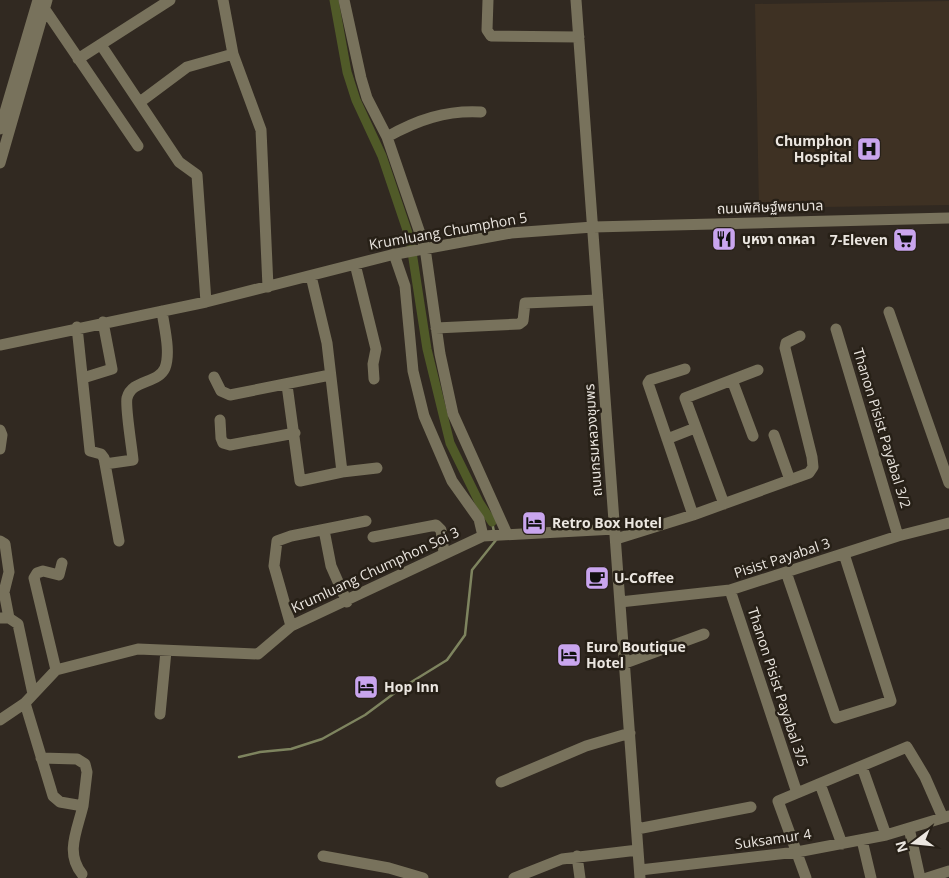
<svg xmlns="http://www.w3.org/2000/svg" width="949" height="878" viewBox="0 0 949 878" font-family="'Open Sans','Noto Sans Thai',sans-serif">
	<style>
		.built { fill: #3e3123 }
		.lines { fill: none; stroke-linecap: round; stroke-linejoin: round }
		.stream { stroke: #7e845f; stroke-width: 2.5 }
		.canal { stroke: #505a28; stroke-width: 9 }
		.minor { stroke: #78725c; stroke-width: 11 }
		.labels { text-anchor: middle; stroke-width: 5; stroke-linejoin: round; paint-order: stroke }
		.poi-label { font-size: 14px; font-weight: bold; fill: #ebe6e0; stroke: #272017; text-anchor: start }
		.street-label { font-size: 14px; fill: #ebe6e0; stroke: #272017 }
	</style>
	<rect width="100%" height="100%" fill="#312921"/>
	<path class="built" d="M949,1V205L759,208L755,4Z"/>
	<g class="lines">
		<path class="stream" d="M492,522L494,532
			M239,757L260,752L291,749L322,739L365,715L400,689L447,660L465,635L472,570L496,540"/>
		<path class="canal" d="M334,0L347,72L356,100L382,156L410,239L427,349L450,443L479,502L492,522"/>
		<path class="minor" d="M223,0L233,54L261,130L268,287
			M344,0L361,78L367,98L387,137
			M488,0L487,30L491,36L579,37
			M576,0L640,878
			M44,8L138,146
			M101,45L179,162L197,175L206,302
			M78,59L170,0
			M140,102L187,67L233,54
			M481,112C446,110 417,120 387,137L425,248L440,354L453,414L507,534
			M0,129L38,0
			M0,163L47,0
			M394,254L405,286L413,371L424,416L452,481L479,519L483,536
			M355,264L376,349L373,364L374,379
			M311,276L327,343L342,472
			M889,312L949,483
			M77,327L90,451L101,454L104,458L119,541
			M436,328L519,324L523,321L525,303L598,300
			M836,329L898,536
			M0,345L206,302L391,255L511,233L593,227L949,218
			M685,369L650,380L648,383L693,515
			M214,377L221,391L230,395L330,375
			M83,378L112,369L103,322
			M732,380L753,436
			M287,385L300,481L342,472L377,468
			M220,420L221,438L223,443L230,445L295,433
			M0,430L2,435L0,449
			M774,435L790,480
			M667,439L695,428
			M105,464L133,460C132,448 125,407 127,398C132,379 158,384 165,368C171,352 164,327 162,311
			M724,504L685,398L758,370
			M324,530L331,566L347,602
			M373,537L436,525L441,530L444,553
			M616,539L693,515L809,473L813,467L812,457L785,348L786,343L800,336
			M0,541L5,544L9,572L4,592L9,618
			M786,572L836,718L891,701L844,554
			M730,590L797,793
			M620,602L730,590L898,536L949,523
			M0,618H9L18,624L33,694
			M291,626L274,566L277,541L291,536L366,521
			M625,663L704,634
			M56,670L34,578L37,573L43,571L59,575L62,563
			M25,703L53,796L60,802L83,806C77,831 65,853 82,874
			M160,714L166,651
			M0,720L25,703L56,670L138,649L258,654L291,626L483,536L615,529
			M41,758L77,759L85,764L87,772L83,806
			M862,767L886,835
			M501,782L586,746L630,733
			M820,784L842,844
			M909,828L920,878
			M637,829L751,807
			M862,840L871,878
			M323,856L389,868L423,878
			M577,856L580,878
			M640,870L797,852L886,835L949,816
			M514,878L562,859L638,850
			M806,878L778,801L907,747L925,777L943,818
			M927,878L949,871"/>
	</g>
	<defs>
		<symbol id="hospital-square" viewBox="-11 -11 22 22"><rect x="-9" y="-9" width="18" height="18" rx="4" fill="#c9a5ee" stroke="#272017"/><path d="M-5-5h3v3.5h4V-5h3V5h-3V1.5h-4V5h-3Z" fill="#111"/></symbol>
		<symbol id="restaurant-square" viewBox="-11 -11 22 22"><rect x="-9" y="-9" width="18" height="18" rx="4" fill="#c9a5ee" stroke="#272017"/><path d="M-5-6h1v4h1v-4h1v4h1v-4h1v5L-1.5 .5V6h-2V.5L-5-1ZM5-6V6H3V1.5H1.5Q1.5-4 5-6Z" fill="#111"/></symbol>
		<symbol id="supermarket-square" viewBox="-11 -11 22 22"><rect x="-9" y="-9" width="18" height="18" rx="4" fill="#c9a5ee" stroke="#272017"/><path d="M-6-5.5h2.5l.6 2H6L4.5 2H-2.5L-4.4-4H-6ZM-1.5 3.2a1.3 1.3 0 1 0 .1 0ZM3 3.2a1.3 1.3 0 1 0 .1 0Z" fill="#111"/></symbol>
		<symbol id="hotel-square" viewBox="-11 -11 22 22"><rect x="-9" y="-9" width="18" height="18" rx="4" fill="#c9a5ee" stroke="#272017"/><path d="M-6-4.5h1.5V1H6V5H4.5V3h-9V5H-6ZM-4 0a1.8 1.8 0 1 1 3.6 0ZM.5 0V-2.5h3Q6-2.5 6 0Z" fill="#111"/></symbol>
		<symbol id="cafe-square" viewBox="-11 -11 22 22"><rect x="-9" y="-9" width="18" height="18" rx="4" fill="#c9a5ee" stroke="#272017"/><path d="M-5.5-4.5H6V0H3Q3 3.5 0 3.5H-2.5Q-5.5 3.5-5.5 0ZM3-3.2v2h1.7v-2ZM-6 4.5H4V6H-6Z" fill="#111"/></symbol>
	</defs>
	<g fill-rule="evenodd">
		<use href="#hospital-square" x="855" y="135" width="28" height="28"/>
		<use href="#restaurant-square" x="710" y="225" width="28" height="28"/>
		<use href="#supermarket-square" x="891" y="226" width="28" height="28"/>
		<use href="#hotel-square" x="520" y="509" width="28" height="28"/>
		<use href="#cafe-square" x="583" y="564" width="28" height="28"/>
		<use href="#hotel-square" x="555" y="641" width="28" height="28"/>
		<use href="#hotel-square" x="352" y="673" width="28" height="28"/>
	</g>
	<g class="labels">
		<g class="poi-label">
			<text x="852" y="146" text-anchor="end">Chumphon<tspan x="852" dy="16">Hospital</tspan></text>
			<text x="742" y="244">บุหงา ดาหลา</text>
			<text x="888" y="245" text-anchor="end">7-Eleven</text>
			<text x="552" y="528">Retro Box Hotel</text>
			<text x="614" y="583">U-Coffee</text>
			<text x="586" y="652">Euro Boutique<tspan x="586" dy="16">Hotel</tspan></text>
			<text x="384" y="692">Hop Inn</text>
		</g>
		<g class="street-label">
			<text transform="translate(770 207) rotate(-2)" y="5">ถนนพิศิษฐ์พยาบาล</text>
			<text transform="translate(448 231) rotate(-10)" y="5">Krumluang Chumphon 5</text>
			<text transform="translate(882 428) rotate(73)" y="5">Thanon Pisist Payabal 3/2</text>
			<text transform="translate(593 440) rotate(-94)" y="5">ถนนกรมหลวงชุมพร</text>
			<text transform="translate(782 558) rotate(-18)" y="5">Pisist Payabal 3</text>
			<text transform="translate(375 570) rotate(-25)" y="5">Krumluang Chumphon Soi 3</text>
			<text transform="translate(778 687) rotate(72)" y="5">Thanon Pisist Payabal 3/5</text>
			<text transform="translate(773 839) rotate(-8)" y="5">Suksamur 4</text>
		</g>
	</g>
	<g transform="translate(914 843) rotate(254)" stroke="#272017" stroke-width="4" paint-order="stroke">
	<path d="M0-4L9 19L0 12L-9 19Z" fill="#ebe6e0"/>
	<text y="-8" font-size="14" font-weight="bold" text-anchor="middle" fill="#ebe6e0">N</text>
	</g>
</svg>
